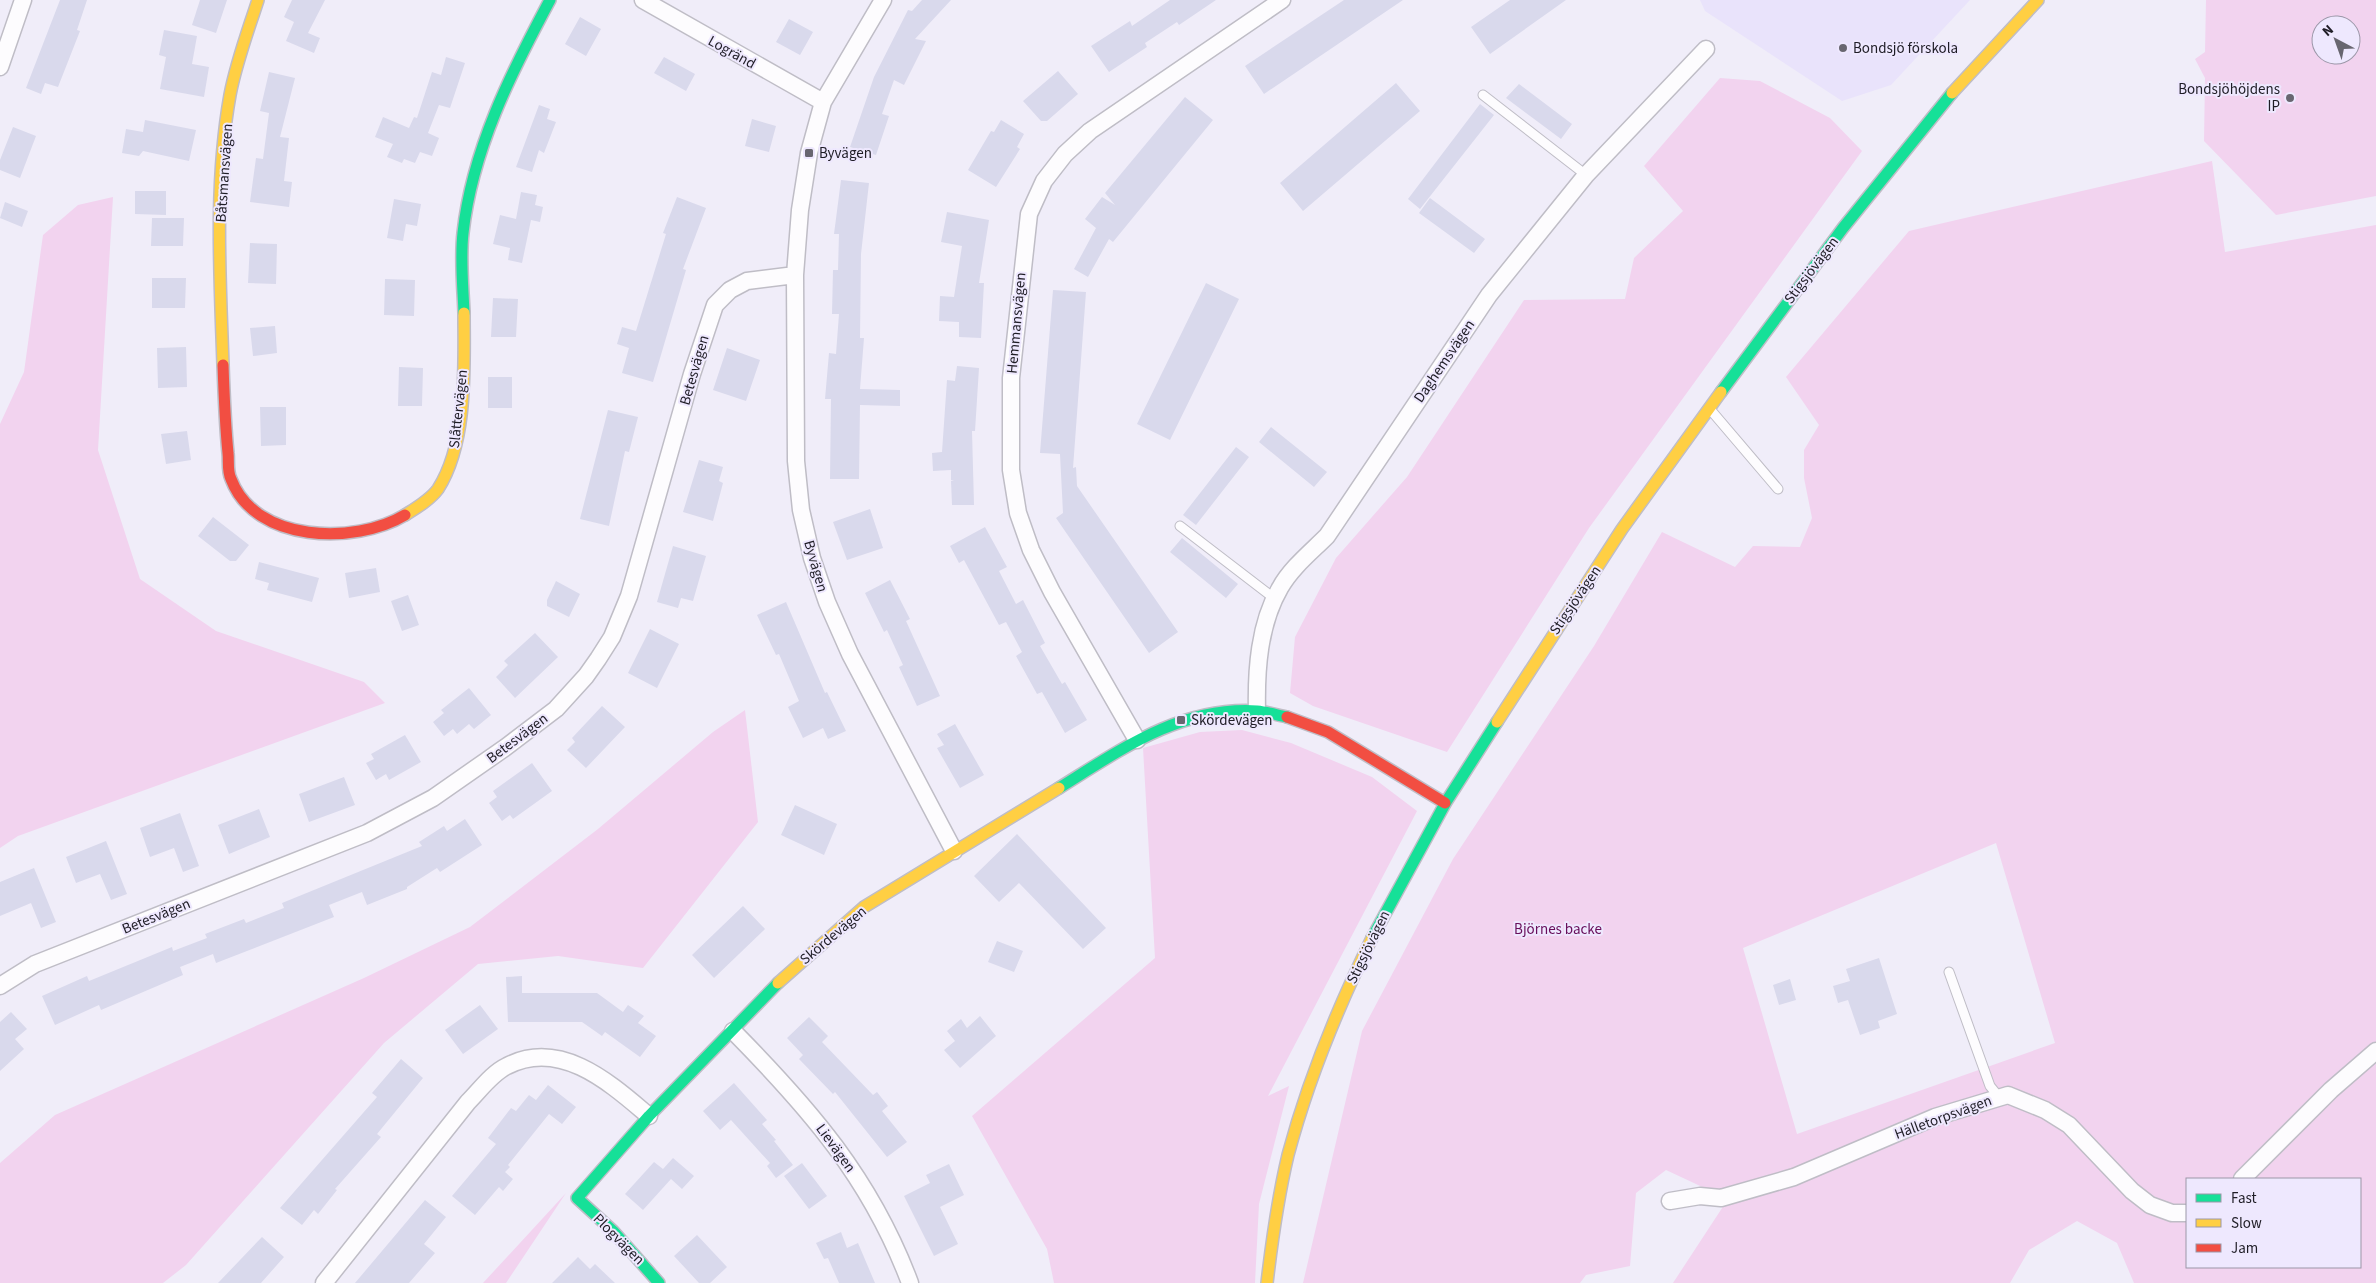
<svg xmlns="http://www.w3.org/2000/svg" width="2376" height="1283" viewBox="0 0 2376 1283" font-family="'Source Sans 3',sans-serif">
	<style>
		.built { fill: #e9e3fb }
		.green { fill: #f2d3ef; fill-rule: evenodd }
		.building { fill: #d9d9ec }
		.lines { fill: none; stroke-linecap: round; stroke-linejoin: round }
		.lane-casing { stroke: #bfbdc6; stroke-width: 11 }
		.street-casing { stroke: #bfbdc6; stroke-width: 19 }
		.fast-casing { stroke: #bfbdc6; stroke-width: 14 }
		.slow-casing { stroke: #bfbdc6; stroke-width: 14 }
		.jam-casing { stroke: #bfbdc6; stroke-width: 14 }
		.lane { stroke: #fdfcfe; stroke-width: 9 }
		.street { stroke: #fdfcfe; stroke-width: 16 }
		.fast { stroke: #16e098; stroke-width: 11 }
		.slow { stroke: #ffcf43; stroke-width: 11 }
		.jam { stroke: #f24e42; stroke-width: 11 }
		.poi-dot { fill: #686670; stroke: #eee8fe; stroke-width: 2 }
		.labels { text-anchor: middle; stroke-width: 4; stroke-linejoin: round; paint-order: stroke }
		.poi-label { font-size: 15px; fill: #1f1d26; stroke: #eee8fe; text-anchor: start }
		.street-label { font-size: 15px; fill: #1f1d26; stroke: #eee8fe }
		.park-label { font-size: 15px; fill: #680e5b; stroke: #eee8fe }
	</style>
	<rect width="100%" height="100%" fill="#f0edf9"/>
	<path class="built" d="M1700,0H1970L1891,85L1842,101L1705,11Z"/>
	<path class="green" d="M2206,0H2376V196L2276,215L2204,141L2205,78L2195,59L2205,52ZM2321,25H2351V55H2321Z
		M1720,78L1760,81L1794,99L1830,118L1862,151L1589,528L1447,752L1313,706L1290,693L1295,637L1336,558L1407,477L1524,300L1625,299L1634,258L1683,211L1644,166Z
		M2212,161L2225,252L2376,225V1283H2134L2117,1243L2077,1221L2029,1250L2010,1283H1673L1728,1199L1666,1170L1636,1193L1630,1266L1586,1275L1580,1283H1303L1362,1031L1453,859L1594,646L1662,532L1735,567L1753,546L1800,547L1812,518L1804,478V450L1819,425L1786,377L1909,231ZM1996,843L2055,1043L1797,1134L1743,948ZM2187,1179H2360V1267H2187Z
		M113,197L98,450L140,579L216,631L364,682L385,703L18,836L0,848V424L24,372L43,235L78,205Z
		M745,710L758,822L643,968L558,956L478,964L384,1043L186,1265L163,1283H0V1163L55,1115L364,978L470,927L598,829L713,732Z
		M1242,730L1291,743L1372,777L1417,811L1268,1096L1289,1086L1259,1204L1255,1283H1054L1047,1249L972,1116L1155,958L1143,748L1200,732Z
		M566,1193L506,1283H483Z"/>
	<path class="building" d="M60,0H87L77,30L80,31L58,87L45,83L41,94L26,88Z
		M200,0H227L216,33L192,25Z
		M292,0H325L308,33L320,38L314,53L286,41L294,22L284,17Z
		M922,0H951L915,39L926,41L904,85L894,80L882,114L889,116L876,155L850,147L874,77L908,10L912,11Z
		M1170,0H1216L1179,25L1177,22L1145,43L1147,47L1109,72L1091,46L1130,21L1132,26Z
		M1344,0H1403L1264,94L1245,66Z
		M1510,0H1566L1490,54L1471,27Z
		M580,17L601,29L586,56L565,44Z
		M789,19L813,32L800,55L776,42Z
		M164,30L197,36L192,64L209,67L204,97L160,89L166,57L159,55Z
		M446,57L465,63L450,108L439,105L428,133L439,138L432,156L420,152L415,163L404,159L402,163L387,157L393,144L375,137L383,117L409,128L414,117L417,118L432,72L441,75Z
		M664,57L695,74L686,91L654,73Z
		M1058,71L1078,94L1047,121H1041L1023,101Z
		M269,72L295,78L280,137L289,138L284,181L292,182L289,207L250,202L256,158L263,159L269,113L260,111Z
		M1396,83L1420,111L1303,211L1280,183Z
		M1519,84L1572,124L1561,139L1506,98Z
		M1185,97L1213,120L1113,242L1109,239L1088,277L1074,269L1096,228L1085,219L1102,197L1115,205L1105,193Z
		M1480,104L1494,115L1420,209L1408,199Z
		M539,105L550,109L547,119L556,122L544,153L539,150L532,172L516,167Z
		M752,119L776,126L769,152L745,146Z
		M145,120L196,130L189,161L143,151L139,156L122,153L126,129L143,132Z
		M1001,120L1024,134L1017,147L1020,149L996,187L968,170L991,131L994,132Z
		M13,127L36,136L20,178L0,170V160Z
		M841,180L869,183L861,254L860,338H864L860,389L900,390V406L860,405L859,479H830L831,399H825L829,353L836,354L839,314H832L833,270H838L839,234H834Z
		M135,191H166V215L135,214Z
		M521,192L537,195L535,205L543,207L540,222L531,220L522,263L508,260L510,248L493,244L500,215L516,219Z
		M677,197L706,208L683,269L686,270L653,382L622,373L629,348L617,344L622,327L636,331L666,234L663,233Z
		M1430,198L1485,239L1474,253L1419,213Z
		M394,199L421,204L417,226L406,224L403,241L387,238Z
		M5,202L28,211L22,227L0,218Z
		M947,212L989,220L979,283H984L981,338L959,337V322L939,321L940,296L954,297L962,246L941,242Z
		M152,218H184L183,246H151Z
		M250,243L277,244L276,284L248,283Z
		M152,278H186L185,308H152Z
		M385,279L415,280L414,316L384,315Z
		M1206,283L1239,299L1170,440L1137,424Z
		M1053,290L1086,292L1073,468L1076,467L1077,486L1178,632L1149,653L1056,518L1063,513L1060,454L1040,453Z
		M493,298L518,299L516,337H491Z
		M275,326L277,353L253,356L250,328Z
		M186,347L187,387L158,388L157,348Z
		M727,348L760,360L746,401L713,390Z
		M957,366L979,368L975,431H972L974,505H952L951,481H954L951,480V470L933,471L932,453L942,452L947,380L955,381Z
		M399,367L423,368L422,406H398Z
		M488,377H512V408H488Z
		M260,407H286V445L261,446Z
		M608,410L638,417L629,452L625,451L609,526L580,519Z
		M1271,427L1327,472L1314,487L1259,442Z
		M187,431L191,460L166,464L161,434Z
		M1236,447L1249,457L1196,525L1183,515Z
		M699,460L723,467L719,481L723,483L713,521L683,512Z
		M870,509L883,548L847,560L833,522Z
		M213,517L249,545L236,561H230L198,536Z
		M985,527L1007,567L999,571L1016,604L1023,600L1045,643L1040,646L1062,684L1065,682L1087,720L1065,733L1042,692L1037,694L1016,656L1022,652L1006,622L999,625L964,560L959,563L950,546Z
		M1182,538L1238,584L1226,598L1170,552Z
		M673,546L706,556L693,601L681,598L678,608L657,602Z
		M259,562L319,578L312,602L267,590L269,583L255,579Z
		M376,568L380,592L349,598L345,573Z
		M890,580L910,619L906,621L940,696L917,706L899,667L903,665L887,630L884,632L865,593Z
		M556,581L580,594L569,617L547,606V600Z
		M408,595L419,625L402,631L391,601Z
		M786,602L825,693L827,692L846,731L828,739L823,728L803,738L788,707L799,701L779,654L776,655L757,615Z
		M650,629L679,644L657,688L628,673Z
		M535,633L558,657L515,698L496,677L508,665L504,661Z
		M469,688L491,715L474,729L469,724L457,734L453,729L444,736L433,722L444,713L441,710Z
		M602,706L625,727L586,768L567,750L575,742L572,738Z
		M955,724L984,775L960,788L937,748L944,745L937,734Z
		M405,735L421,762L389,780L386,774L376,780L366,763L374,759L371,754Z
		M532,763L552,791L513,819L510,815L502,821L489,803L497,797L493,791Z
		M344,777L355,805L309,822L299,794Z
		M795,805L837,824L824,855L781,835Z
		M259,809L270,837L229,854L218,825Z
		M180,813L199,866L183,872L174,848L150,857L140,828Z
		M465,819L482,845L440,872L437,868L407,887V889L367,905L362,892L329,905L334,917L216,963L213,954L180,967L183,975L101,1010L99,1005L55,1025L42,996L87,976L89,981L172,947L173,951L207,938L205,934L244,919L246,923L284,908L282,903L422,846L419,842L444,826L447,831Z
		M1017,834L1106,928L1083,949L1019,883L999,902L974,876Z
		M106,841L127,894L111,900L100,874L76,883L66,857Z
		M34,868L56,922L41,928L31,903L0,916V882Z
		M743,906L765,929L714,978L692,955Z
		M997,941L1023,951L1014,972L988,962Z
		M1879,958L1897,1014L1878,1021L1880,1028L1860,1035L1848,1000L1838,1003L1833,986L1850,981L1846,969Z
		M522,976V993H597L623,1012L628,1005L644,1016L638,1023L656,1036L640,1057L605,1032L602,1036L582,1022H508L506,977Z
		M1790,979L1796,1000L1779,1005L1773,985Z
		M480,1005L498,1029L463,1054L445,1030Z
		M11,1012L27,1029L15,1039L24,1049L0,1071V1022Z
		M980,1016L996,1036L960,1068L944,1050L955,1041L947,1031L961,1019L967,1028Z
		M809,1017L828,1036L822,1042L873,1095L877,1092L888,1106L882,1111L907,1142L887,1157L835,1092L833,1094L799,1059L803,1055L787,1038Z
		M401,1059L423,1078L377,1134L381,1137L335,1189L337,1190L318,1214L314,1210L302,1225L280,1208L377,1097L372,1093Z
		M734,1083L767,1120L762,1124L776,1140L774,1141L793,1165L776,1178L767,1166L770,1163L731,1120L720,1130L703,1111Z
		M548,1085L576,1107L562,1124L549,1114L508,1165L510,1167L505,1172L513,1179L503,1191L499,1187L475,1215L452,1196L496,1144L488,1138L511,1108L516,1111L529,1095L536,1100Z
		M673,1158L694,1176L682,1189L671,1179L643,1210L625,1194L654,1162L663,1169Z
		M802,1163L827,1196L809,1209L784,1176Z
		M949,1164L964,1195L940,1207L958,1244L934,1256L904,1196L930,1183L926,1175Z
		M425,1200L446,1217L424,1244L435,1253L409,1283H355Z
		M841,1232L847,1248L858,1243L875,1283H839L828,1258L824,1259L816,1243Z
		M697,1235L727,1267L710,1283H699L674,1256Z
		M262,1237L284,1257L261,1283H218Z
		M578,1257L590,1269L595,1264L615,1283H552Z"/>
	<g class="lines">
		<defs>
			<path id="lane" d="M1483,95L1586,175
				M1709,408L1778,489
				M1180,526L1275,599
				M1949,972L1990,1086L1999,1097"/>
			<path id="street" d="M643,0L823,102
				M883,0L823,102L809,153L800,210L795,275L796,461L801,510L812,558L827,602L850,654L954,851
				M0,67L23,0
				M1257,711C1256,670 1259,624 1280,588C1291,568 1311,552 1327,536L1489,295L1586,175L1706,49
				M1137,740L1052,592L1031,550L1018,513L1011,470V378L1029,214L1044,181L1065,154L1090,131L1282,0
				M0,986L35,964L367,833L433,798L506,747L556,709L586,676L598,659L612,637L629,596L692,374L715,305L730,290L747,281L795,275
				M733,1031C810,1109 871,1179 910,1283
				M2242,1179L2331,1090L2376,1051
				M1670,1201L1700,1196L1721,1198L1794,1177L1935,1117L2008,1095L2045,1110L2069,1125L2132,1191L2150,1205L2172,1213H2187
				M324,1283L468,1102C480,1090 492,1073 507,1066C561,1038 611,1084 649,1116"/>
			<path id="fast" d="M464,313C463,287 460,259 463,233C472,150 511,73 550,0
				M1721,392L1843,228L1952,93
				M1059,788C1120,750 1181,706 1257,711C1267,712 1277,715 1287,717
				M1372,938L1446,802L1497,722
				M659,1283L613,1231L577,1198L649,1116L778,983"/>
			<path id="slow" d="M1952,93L2038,0
				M223,365C220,275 214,184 230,95C236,63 248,31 258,0
				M405,515C416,508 430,500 438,489C468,442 464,367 464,313
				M1497,722L1622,529L1721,392
				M778,983L864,907L1059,788
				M1267,1283C1272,1240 1278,1197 1288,1155C1308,1080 1338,1007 1372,938"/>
			<path id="jam" d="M223,365C224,394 225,423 228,453C229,461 227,471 231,479C255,543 355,545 405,515
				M1287,717L1328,732L1445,803"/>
		</defs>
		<use href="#lane" class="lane-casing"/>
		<use href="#street" class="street-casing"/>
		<use href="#fast" class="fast-casing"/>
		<use href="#slow" class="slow-casing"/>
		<use href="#jam" class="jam-casing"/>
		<use href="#lane" class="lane"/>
		<use href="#street" class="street"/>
		<use href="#fast" class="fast"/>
		<use href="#slow" class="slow"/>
		<use href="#jam" class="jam"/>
	</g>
	<g class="poi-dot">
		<circle cx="1843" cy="48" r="5"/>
		<circle cx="2290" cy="98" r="5"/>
		<rect x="804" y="148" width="10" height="10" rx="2.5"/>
		<rect x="1176" y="715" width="10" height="10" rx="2.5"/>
	</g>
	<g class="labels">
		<g class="poi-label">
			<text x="1853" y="53">Bondsjö förskola</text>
			<text x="2280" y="94" text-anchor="end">Bondsjöhöjdens<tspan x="2280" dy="17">IP</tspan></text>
			<text x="819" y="158">Byvägen</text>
			<text x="1191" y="725">Skördevägen</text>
		</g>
		<g class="street-label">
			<text transform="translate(732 52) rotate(29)" y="5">Logränd</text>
			<text transform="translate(224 173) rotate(-86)" y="5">Båtsmansvägen</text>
			<text transform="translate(1811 270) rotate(-53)" y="5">Stigsjövägen</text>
			<text transform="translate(1016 323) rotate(-85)" y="5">Hemmansvägen</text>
			<text transform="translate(1444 361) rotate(-56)" y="5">Daghemsvägen</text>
			<text transform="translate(694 370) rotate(-74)" y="5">Betesvägen</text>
			<text transform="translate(458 409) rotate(-84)" y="5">Slåttervägen</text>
			<text transform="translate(816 566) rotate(74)" y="5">Byvägen</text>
			<text transform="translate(1575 600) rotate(-56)" y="5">Stigsjövägen</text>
			<text transform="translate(517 738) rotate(-37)" y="5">Betesvägen</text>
			<text transform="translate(156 916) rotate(-22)" y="5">Betesvägen</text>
			<text transform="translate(833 935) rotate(-40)" y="5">Skördevägen</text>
			<text transform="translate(1368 947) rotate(-64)" y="5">Stigsjövägen</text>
			<text transform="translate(1943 1117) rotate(-20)" y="5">Hälletorpsvägen</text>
			<text transform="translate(836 1148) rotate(54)" y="5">Lievägen</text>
			<text transform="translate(619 1239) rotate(45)" y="5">Plogvägen</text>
		</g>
		<g class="park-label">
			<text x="1558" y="934">Björnes backe</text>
		</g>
	</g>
	<rect x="2186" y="1178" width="175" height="90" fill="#eee8fe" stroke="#9b97a8"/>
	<rect x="2196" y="1194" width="25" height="8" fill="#16e098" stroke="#9b97a8"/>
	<text x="2231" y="1203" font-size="15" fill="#1f1d26">Fast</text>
	<rect x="2196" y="1219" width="25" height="8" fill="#ffcf43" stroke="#9b97a8"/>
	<text x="2231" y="1228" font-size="15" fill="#1f1d26">Slow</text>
	<rect x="2196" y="1244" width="25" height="8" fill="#f24e42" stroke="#9b97a8"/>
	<text x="2231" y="1253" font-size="15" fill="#1f1d26">Jam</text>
	<g transform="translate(2336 40) rotate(319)"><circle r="24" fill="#eee8fe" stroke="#9b97a8"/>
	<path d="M0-4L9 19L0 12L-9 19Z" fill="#686670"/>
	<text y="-8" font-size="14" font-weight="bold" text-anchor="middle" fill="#1f1d26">N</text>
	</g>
</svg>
